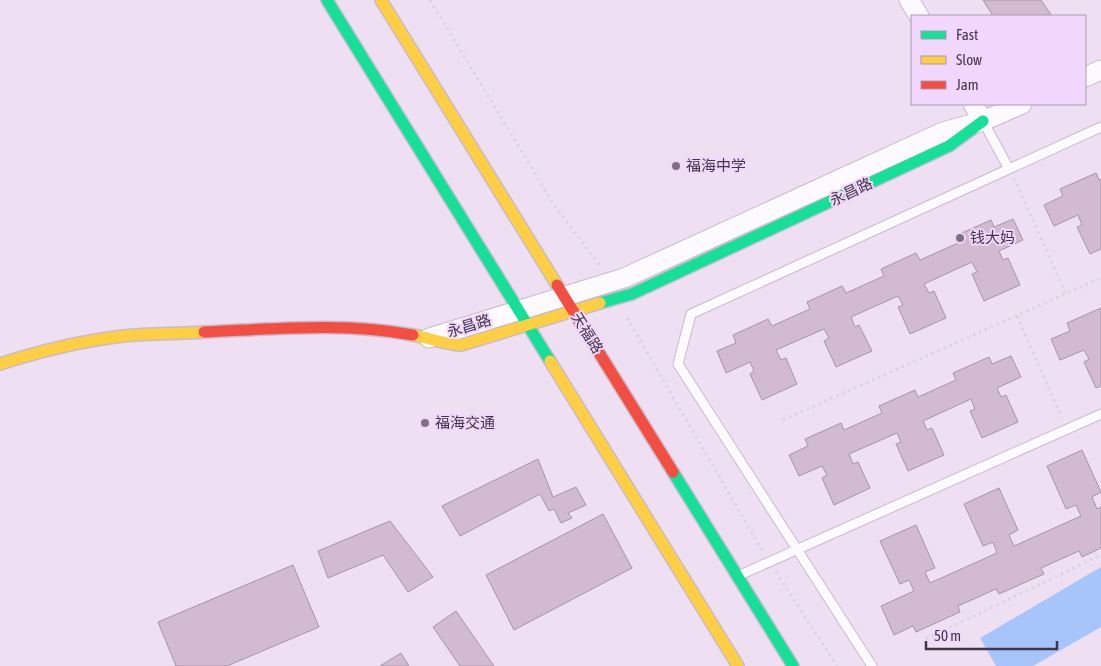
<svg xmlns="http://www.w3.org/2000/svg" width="1101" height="666" viewBox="0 0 1101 666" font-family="'Asap Condensed','Noto Sans SC',sans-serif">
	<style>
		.water { fill: #a7c5fa }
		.building { fill: #d2bad0; stroke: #a596a5 }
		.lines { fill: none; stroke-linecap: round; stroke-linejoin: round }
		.lane-casing { stroke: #c8bbcc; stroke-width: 11 }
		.street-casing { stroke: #c8bbcc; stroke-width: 21 }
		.fast-casing { stroke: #c8bbcc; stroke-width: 14 }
		.slow-casing { stroke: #c8bbcc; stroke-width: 14 }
		.jam-casing { stroke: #c8bbcc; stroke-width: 14 }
		.path { stroke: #dad6db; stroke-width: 3; stroke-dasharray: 2.5 4; stroke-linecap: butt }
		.lane { stroke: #fcfafd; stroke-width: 9 }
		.street { stroke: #fcfafd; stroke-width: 19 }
		.fast { stroke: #16e098; stroke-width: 11 }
		.slow { stroke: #ffcf43; stroke-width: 11 }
		.jam { stroke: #f24e42; stroke-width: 11 }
		.poi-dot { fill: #7f7184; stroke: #f1d7fb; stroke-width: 2 }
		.labels { text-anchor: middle; stroke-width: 4; stroke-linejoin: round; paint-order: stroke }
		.poi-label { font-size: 15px; fill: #433648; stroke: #f1d7fb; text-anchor: start }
		.street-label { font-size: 15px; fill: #433648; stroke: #f1d7fb }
	</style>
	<rect width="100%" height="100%" fill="#eedff3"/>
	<path class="water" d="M1101,567V627L1033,666H996L980,638Z"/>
	<path class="building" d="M983,0H1041L1052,16H993Z
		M1096,173L1099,180L1101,179V249L1090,254L1077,227L1082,225L1078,215L1054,226L1044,205L1063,196L1060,189Z
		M1013,219L1023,240L999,251L1003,260L1008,258L1020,285L984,301L972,274L977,272L972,262L924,284L929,293L934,291L946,318L910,334L898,307L903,305L898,296L851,317L855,327L859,325L872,351L836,367L824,341L829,338L824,329L776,350L781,360L786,358L797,384L762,400L750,374L754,371L750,362L726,373L717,351L736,343L733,335L768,319L772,326L810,309L807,302L842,286L846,293L884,276L881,269L916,253L920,260L958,243L955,236L991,220L994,227Z
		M1101,308V386L1096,388L1084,362L1089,359L1084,350L1060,360L1051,339L1070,331L1067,323Z
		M1011,356L1021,377L997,388L1001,397L1006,395L1018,422L982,438L970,411L975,409L971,399L923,421L927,430L932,428L944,455L908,471L896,444L901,442L897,433L849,454L853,464L858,462L870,488L834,505L822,478L827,475L822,466L799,476L789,455L808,446L805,439L841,423L844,430L882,413L879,406L915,390L918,397L956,380L953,373L989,357L992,364Z
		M1082,450L1101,492L1092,497L1097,509L1101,507V548L1082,557L1079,551L1041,568L1044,574L999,594L996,589L958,606L960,612L916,632L913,626L894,635L881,606L914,591L909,580L900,584L880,541L916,525L935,568L925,572L930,583L997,553L993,542L983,546L964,504L999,488L1018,530L1009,535L1014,546L1081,516L1076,505L1066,509L1047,466Z
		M538,459L553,497L576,487L586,505L568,513L572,518L561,523L554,509L549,511L540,494L460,536L442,506Z
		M603,514L632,568L514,630L486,575Z
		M390,521L433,577L408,592L383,555L328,578L318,551Z
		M293,565L319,627L227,666H176L158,622Z
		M456,611L494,666H460L433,627Z
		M401,653L409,666H380Z"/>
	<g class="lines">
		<defs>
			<path id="lane" d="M984,123L1009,169
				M740,575L1101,414
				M872,666L678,364L691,314L1101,127"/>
			<path id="street" d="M909,0L919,16
				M1085,77L1101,70
				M973,104L983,121
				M429,338L624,278L943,132L983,121L1022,104"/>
			<path id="fast" d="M327,0L550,361
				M600,303L632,294L949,146L983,121
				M673,472L793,666"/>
			<path id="slow" d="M381,0L557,285
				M413,335C430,338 444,344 461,345L600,303
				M550,361L738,666
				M0,364C40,351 81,341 123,336C150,333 177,334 204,332"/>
			<path id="jam" d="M557,285L673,472
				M204,332C274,329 344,322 413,335"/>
		</defs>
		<use href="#lane" class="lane-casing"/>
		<use href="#street" class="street-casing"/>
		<use href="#fast" class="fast-casing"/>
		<use href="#slow" class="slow-casing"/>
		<use href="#jam" class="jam-casing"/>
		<path class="path" d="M430,0L556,208L602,268
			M1014,178L1066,294
			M1017,316L1062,418
			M627,318L763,552
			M783,420L1101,278
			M776,572L837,666
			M926,639L1101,555"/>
		<use href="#lane" class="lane"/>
		<use href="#street" class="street"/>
		<use href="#fast" class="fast"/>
		<use href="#slow" class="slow"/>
		<use href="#jam" class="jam"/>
	</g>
	<g class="poi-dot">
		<circle cx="676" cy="166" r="5"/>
		<circle cx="960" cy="238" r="5"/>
		<circle cx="425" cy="423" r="5"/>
	</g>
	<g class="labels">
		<g class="poi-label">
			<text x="686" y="171">福海中学</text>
			<text x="970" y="243">钱大妈</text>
			<text x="435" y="428">福海交通</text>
		</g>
		<g class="street-label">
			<text transform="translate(851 192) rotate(-25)" y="5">永昌路</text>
			<text transform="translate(469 326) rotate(-17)" y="5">永昌路</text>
			<text transform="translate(587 333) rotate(58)" y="5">天福路</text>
		</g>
	</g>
	<rect x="911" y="15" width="175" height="90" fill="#f1d7fb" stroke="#ab97b3"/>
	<rect x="921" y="31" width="25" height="8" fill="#16e098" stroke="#ab97b3"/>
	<text x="956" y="40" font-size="15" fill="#433648">Fast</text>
	<rect x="921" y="56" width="25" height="8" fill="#ffcf43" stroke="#ab97b3"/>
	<text x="956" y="65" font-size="15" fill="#433648">Slow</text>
	<rect x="921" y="81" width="25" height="8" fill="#f24e42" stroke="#ab97b3"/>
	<text x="956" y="90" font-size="15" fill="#433648">Jam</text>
	<path d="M926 641v8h131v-8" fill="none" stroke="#433648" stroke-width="2.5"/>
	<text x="934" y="641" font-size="15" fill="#433648" stroke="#f1d7fb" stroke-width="4" paint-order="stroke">50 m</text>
</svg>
